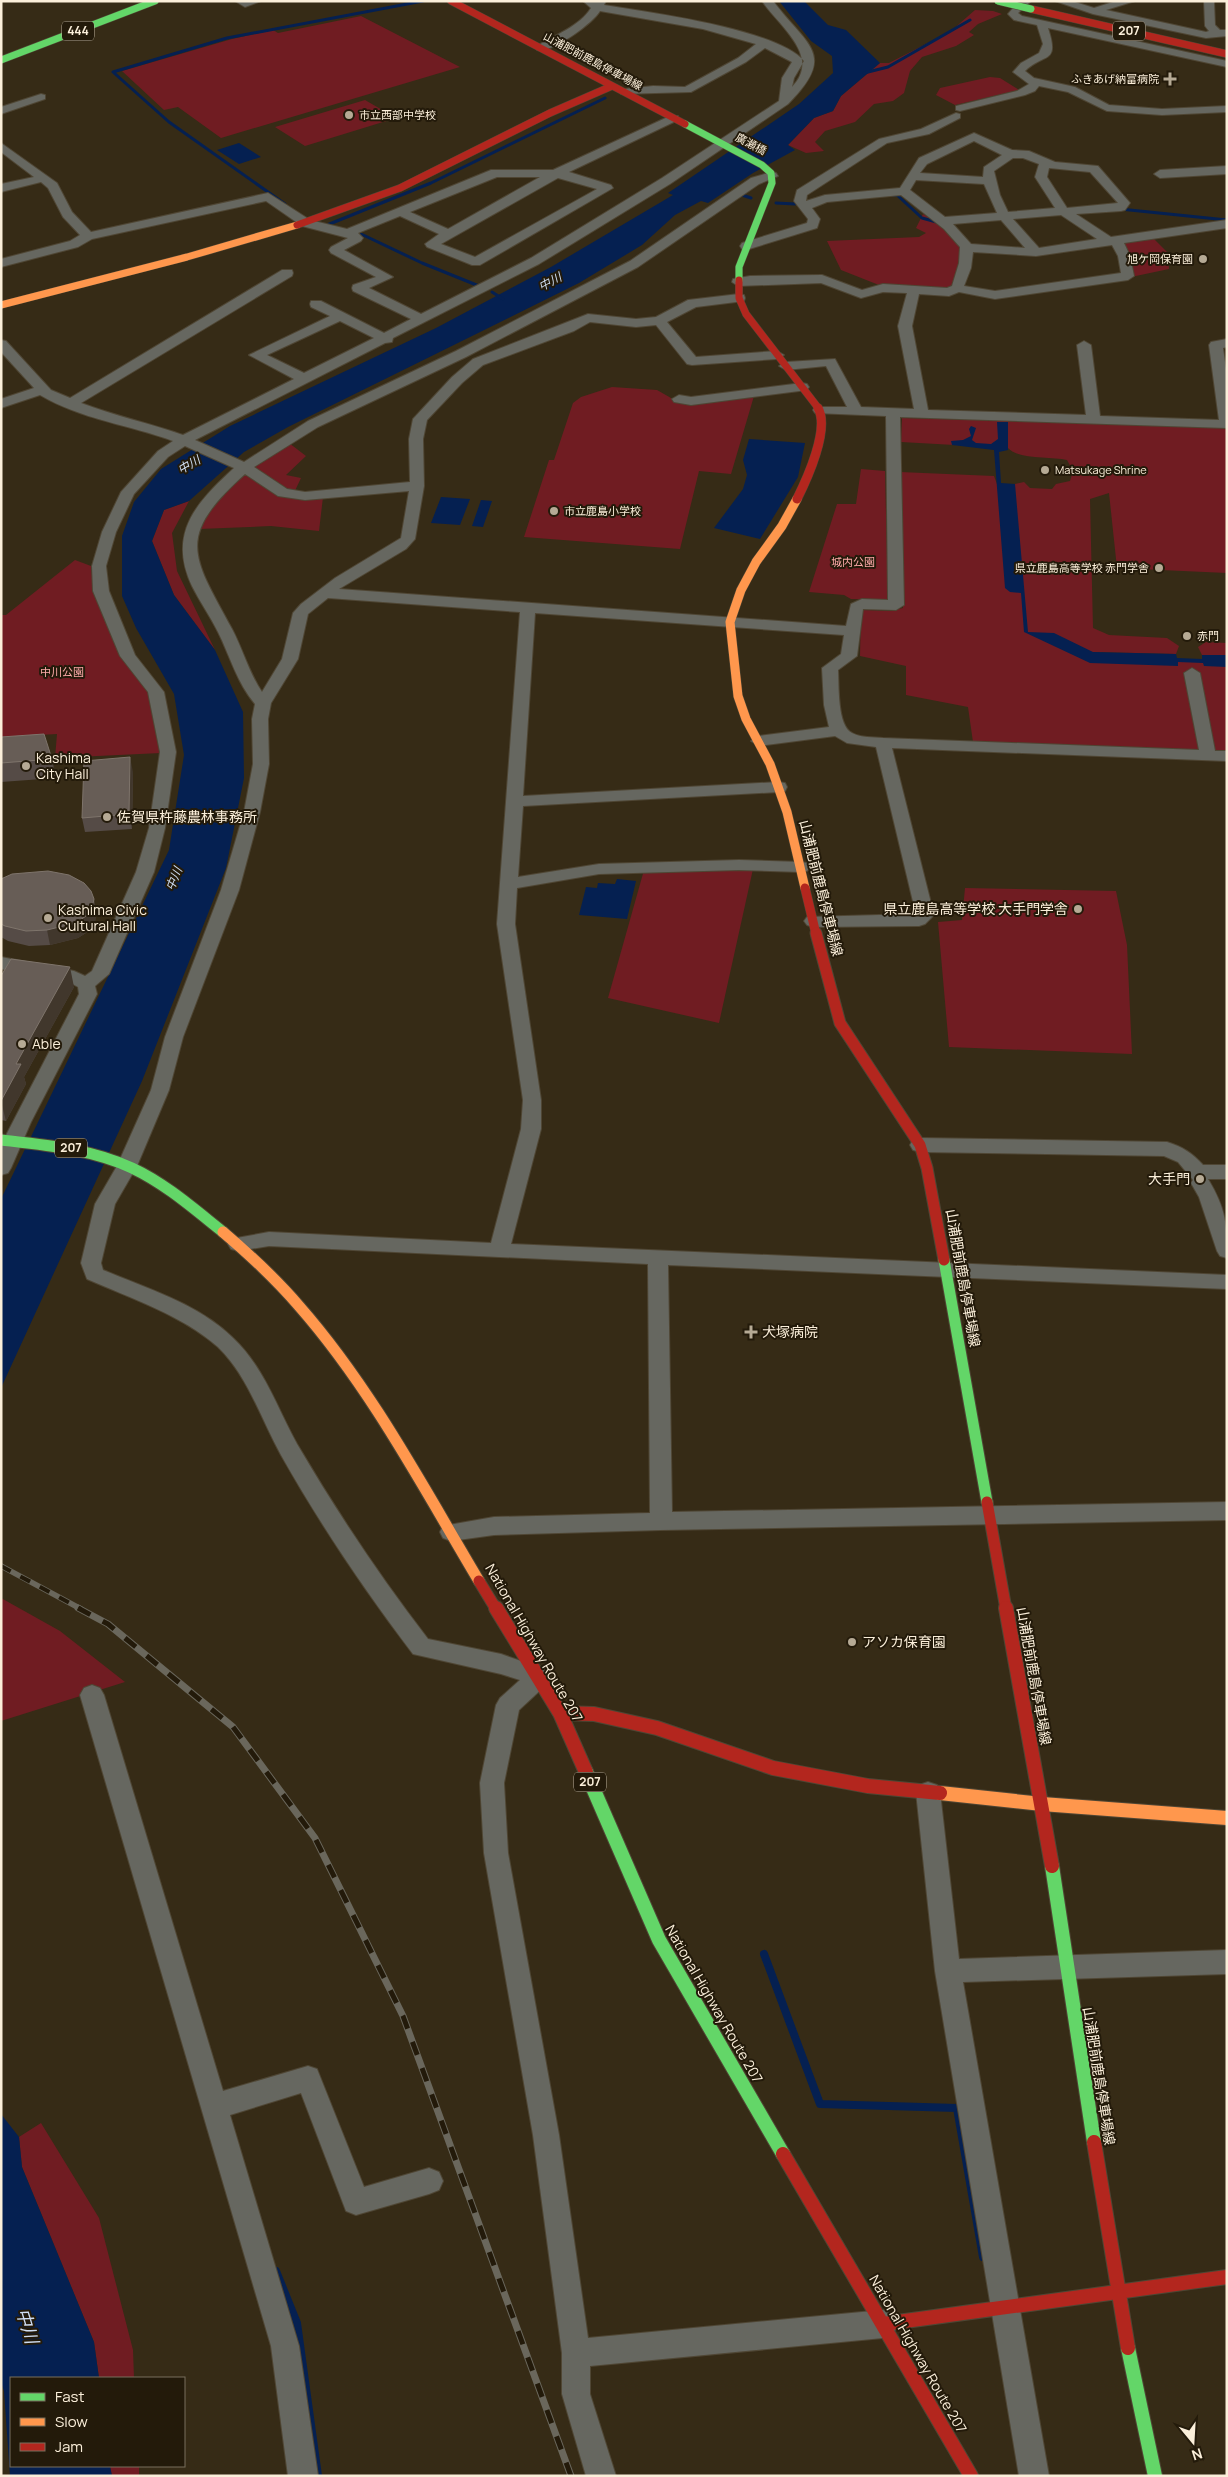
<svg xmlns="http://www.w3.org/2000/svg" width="1228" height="2477" viewBox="0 0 1228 2477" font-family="Manrope,'Noto Sans JP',sans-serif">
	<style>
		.green { fill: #701c22 }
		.water { fill: #052051 }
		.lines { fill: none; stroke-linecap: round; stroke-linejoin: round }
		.stream-far1 { stroke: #052051; stroke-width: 3 }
		.stream { stroke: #052051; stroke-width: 8 }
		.street-casing { stroke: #4f4634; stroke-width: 2 }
		.fast-far2-casing { stroke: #4f4634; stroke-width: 8 }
		.fast-far1-casing { stroke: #4f4634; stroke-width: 13 }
		.fast-casing { stroke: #4f4634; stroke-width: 16 }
		.slow-far3-casing { stroke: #4f4634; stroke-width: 8 }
		.slow-far2-casing { stroke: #4f4634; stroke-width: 10 }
		.slow-far1-casing { stroke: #4f4634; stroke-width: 13 }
		.slow-casing { stroke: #4f4634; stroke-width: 16 }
		.jam-far3-casing { stroke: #4f4634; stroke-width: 8 }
		.jam-far2-casing { stroke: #4f4634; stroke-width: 10 }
		.jam-far1-casing { stroke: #4f4634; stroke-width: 13 }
		.jam-casing { stroke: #4f4634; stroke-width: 16 }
		.street { fill: #666760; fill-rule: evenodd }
		.fast-far2 { stroke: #63d668; stroke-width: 7 }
		.fast-far1 { stroke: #63d668; stroke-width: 11 }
		.fast { stroke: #63d668; stroke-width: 14 }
		.slow-far3 { stroke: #ff974d; stroke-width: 7 }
		.slow-far2 { stroke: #ff974d; stroke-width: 9 }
		.slow-far1 { stroke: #ff974d; stroke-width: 11 }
		.slow { stroke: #ff974d; stroke-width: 14 }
		.jam-far3 { stroke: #b3261e; stroke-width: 7 }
		.jam-far2 { stroke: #b3261e; stroke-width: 9 }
		.jam-far1 { stroke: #b3261e; stroke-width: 11 }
		.jam { stroke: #b3261e; stroke-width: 14 }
		.rail-far1-casing { stroke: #6a675c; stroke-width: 5.5 }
		.rail-casing { stroke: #6a675c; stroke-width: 7 }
		.rail-far1 { stroke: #231a0a; stroke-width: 4; stroke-dasharray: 11; stroke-linecap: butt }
		.rail { stroke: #231a0a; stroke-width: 5; stroke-dasharray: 14; stroke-linecap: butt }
		.fast-bridge-casing { stroke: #4f4634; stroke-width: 8; stroke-linecap: butt }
		.fast-bridge { stroke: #63d668; stroke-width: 7 }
		.wall { fill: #554b46 }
		.shaded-wall { fill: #41372c }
		.building { fill: #675d56; stroke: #7e746b }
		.poi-dot { fill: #b6aa95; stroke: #231a0a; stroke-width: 2 }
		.labels { text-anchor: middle; stroke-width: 4; stroke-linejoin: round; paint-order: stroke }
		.far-street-label { font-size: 11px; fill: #fbefda; stroke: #231a0a }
		.far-poi-label { font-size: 11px; fill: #fbefda; stroke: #231a0a; text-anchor: start }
		.far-park-label { font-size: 11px; fill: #feabaa; stroke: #231a0a }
		.shield { fill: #231a0a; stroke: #baaf9c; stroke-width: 1 }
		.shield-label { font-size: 12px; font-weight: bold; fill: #fbefda }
		.far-water-label { font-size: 12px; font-style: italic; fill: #cfddf2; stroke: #231a0a }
		.poi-label { font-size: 14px; fill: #fbefda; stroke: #231a0a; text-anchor: start }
		.street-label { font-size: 14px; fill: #fbefda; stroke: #231a0a }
		.near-water-label { font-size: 18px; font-style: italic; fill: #cfddf2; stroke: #231a0a }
	</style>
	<rect width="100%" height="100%" fill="#362b16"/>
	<path class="green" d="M975,10L993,11L1002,14L978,24L969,32L974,35L956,46L922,57L910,71L904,93L893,101L874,104L855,122L825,131L815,142L824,151L806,153L788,145L814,118L833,111L841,96L880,63H889L951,31Z
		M361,16L460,67L221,138L178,107L164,110L122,71L232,39L273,30L278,33Z
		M990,77L1000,78L1019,90L955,105L936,95L940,88Z
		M365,100L396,118L305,146L275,127Z
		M923,214L937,222L963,248L954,287L947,290L884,287L841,270L827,241L919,237L926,233L916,228Z
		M1152,237L1168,253L1169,269L1131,277L1120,242Z
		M612,387L657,390L678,402L754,396L731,474L699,471L680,549L524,537L549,460H554L573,403L581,397Z
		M902,418L1227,427V573L1117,568L1109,493L1090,499L1093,628L1109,635L1167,638L1179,646L1176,654L1094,652L1093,658L1227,660V752L973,742L968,707L906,695V666L860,656L861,610L891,611L903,608L900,472L994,476L997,484H1015L1024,482L1030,488L1052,489L1056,484L1070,481L1073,471L1067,460C1051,456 1019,460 1008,448L901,442Z
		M289,443L306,456L286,475L301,478L292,497H323L319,531L271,526L199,529L225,487Z
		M861,469L885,471L888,600L851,599L844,595L809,592L837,504H856Z
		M189,501L172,533L177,571L215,650L174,595L152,541L164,510Z
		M75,560L91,566L94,595L123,658L150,693L161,753L55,758L57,734L1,737V615H6Z
		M1206,642L1227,643V655H1202L1198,647Z
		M753,869L719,1023L608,998L644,870Z
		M965,888L1116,891L1127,945L1132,1054L949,1047L938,922L962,920Z
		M1,1598L60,1631L125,1682L1,1721Z
		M41,2123L99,2218L133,2350L134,2378H99L94,2342L22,2167L19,2137Z
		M110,2466H139V2476H112Z"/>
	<path class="water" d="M779,1H804L828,25L846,30L880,63L841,96L833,111L814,118L788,145L795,150L753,173L708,203L701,201L675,215L642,245L579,283L288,427L244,452L189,501L164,510L152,541L174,595L215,650L243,712L244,778L226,868L142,1081L1,1388V1199L169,850L184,755L174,694L136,628L122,596V536L134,502L161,469L230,426L436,328L551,267L673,195L668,193L799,104L833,73L832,56L811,41Z
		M239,143L261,157L239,164L217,150Z
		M997,422H1008V450L999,452L1001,483L1015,484L1028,632L1054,633L1093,652L1176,654L1177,658L1202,659V655H1227V667L1204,666L1203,663L1178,662V666L1090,663L1024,632L1021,593L1010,592L1005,588L994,450L952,445L951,441L963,440L971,436L969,429L971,426L976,428L972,440L976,443L991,444L998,439Z
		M749,439L805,443L798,477L760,539L714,528L743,489L747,475L743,460Z
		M441,497L470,499L460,525L431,523Z
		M481,500L492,501L483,527L472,526Z
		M617,879L636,881L627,919L579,915L586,887L597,888L598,883L615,884Z
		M1,2114L19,2137L22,2167L94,2342L99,2378H11V2466H110L112,2476H10L4,2391L1,2382Z"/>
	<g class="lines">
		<path class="stream-far1" d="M864,73L888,67L970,20
			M739,194L751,198
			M893,195H897L922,218L940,223
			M776,203L795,204
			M285,204L169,122L113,72L227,38L423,1
			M1120,209L1227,220
			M332,226L327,225L431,183L605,98
			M359,233L422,263L479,286
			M492,292L503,299"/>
		<path class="stream" d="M764,1954L820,2104L957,2108L983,2257
			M276,2271L297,2323L318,2476"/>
		<defs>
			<path id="street" d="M235,1H261L245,7Z
				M583,1H606L604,5C647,12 777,29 804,61L794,78L792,87C822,56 779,26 762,1H773C807,46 838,54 788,104L670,184L539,264L393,338L392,342L385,343L195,440L244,462L308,421L456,351L630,261L751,178L772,172L776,173L778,176L759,184L638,267L466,357L318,427L254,467L287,489L305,492L410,482L409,439L413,419L452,377L473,359L588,314L636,319L656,317L688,300L739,294L744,295L745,298L744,301L696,307L667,322L696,357L777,351L784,355L777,359L692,365L687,364L656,325L636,327L590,322L574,331L483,365L462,383L427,420L423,439L424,486L415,539L406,549L339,589L846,626L851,604L862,599L888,600L886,416L815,413L813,410L815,407H847L826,366L786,370L779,366L786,362L835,359L861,407L914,409L898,326L907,293L883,292L861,298L821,283L738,286L732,282L733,279L750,276L822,275L862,290L883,284L947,288L952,286L959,263L960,247L944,229L901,195L827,202L812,208L820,219L817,228L746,250L742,249L740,246L742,243L807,223L808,219L794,201L797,190L879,139L921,129L956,113L960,114V118L929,134L887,143L807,195L806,201L825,195L900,188L919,158L974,133L1012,150L1029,151L1055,162L1098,166L1130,203L1125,210L1121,211L1076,214L1111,237L1227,220V228L1124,243L1130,256L1134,276L1128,280L995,299L959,292L949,296L919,294L912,326L928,410L1086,415L1077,345L1084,341L1091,345L1100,416L1219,420L1209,345L1211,342L1227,339V347L1223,348L1227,376V428L900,417L904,605L896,610L863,609L857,656L838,670C839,685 837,726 852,733C861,738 873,737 883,738L1199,750L1184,673L1192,668L1200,673L1215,751H1227V761L892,748L934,915L925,924L919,926L813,927L807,925L804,921L807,917L916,914L876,747L847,743L835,736L759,746L751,741L759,736L829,727L824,705L822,668L841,654L844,635L535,613L523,796L779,782L785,783L787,787L785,791L779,792L523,806L518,877L599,864L739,860L801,862L807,863L810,867L807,871L801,872L739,870L599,874L517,888L515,924L541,1100V1129L511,1244L1227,1275V1289L668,1265L672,1512L1227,1502V1520L661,1530L494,1535L451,1541L443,1538L440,1532L443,1526L494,1517L650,1513L648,1264L269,1246L238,1251L231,1249L228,1244L231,1239L269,1232L491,1243L521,1129L523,1100L497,924L520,612L328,598L308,614L298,659L271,703L268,719L269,764L260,812L239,890L183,1037L169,1090L137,1166L115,1204L101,1263L103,1270C146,1288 199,1304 233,1338C264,1367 277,1408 297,1444C337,1512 380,1577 428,1639L501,1654L547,1670L551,1677L547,1684L519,1710L504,1783L508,1853L559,2135L588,2338L883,2310L893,2314L897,2324L893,2334L883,2338L590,2366V2394L616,2476H586L562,2394V2353L533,2135L484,1853L480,1783L496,1705L500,1698L520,1680L501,1674L413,1654C365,1591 320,1524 281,1455C261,1419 248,1376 218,1347C182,1315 130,1298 87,1279L81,1263L95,1204L117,1166L151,1090L165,1037L221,890L244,812L253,764L252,719L255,704C237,683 230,656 218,632C210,616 200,602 192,586C167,533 197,502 234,468L185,446L168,457L134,494L116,532L106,566L109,591L135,655L164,692L176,752L165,828L154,872L109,974L95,986L97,994L31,1122L11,1168L8,1173L1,1175V1145L79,994L78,987L69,982L1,969V957L74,971L85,976L92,971L136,872L149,828L160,752L148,692L120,656L93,591L92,566L102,532L121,492L158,451L173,441C130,425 80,419 40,395L1,408V399L34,388L1,352V340L6,341L51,390L70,398L282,270H292L293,273L292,276L81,403C115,416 149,423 183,435L294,379L249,355L330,316L311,307L310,304L311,301H321L384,333L411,319L353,291L352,288L353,285L376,277L331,253L329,250L331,247L348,238L302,226L266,201L92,239L78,247L1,267V259L70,241L80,235L63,217L48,188L41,182L1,192V184L34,177L1,152V143L57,183L72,212L91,232L268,193L310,220L347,229L491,170H553L670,116H678V120L569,172L611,185L613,188L480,265H472L427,247L425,244L439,234L400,216L358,233L363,238L361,241L344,250L393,277L369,288L421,314L531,258L662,178L779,101L782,78L792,62L765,48L746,62L691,92L621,94V90L625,89L653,86L685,87L738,58L756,44L703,29L600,11C593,23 551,54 537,50V46C555,35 580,26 591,8ZM974,141L1002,155L984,167L983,177L920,173L927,164ZM1013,158H1023L1039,164L1035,177L1055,208L1008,212L1000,195L994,171ZM1049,168L1090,172L1118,203L1067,208L1047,177ZM497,177H540L448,229L410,212ZM558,178L597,189L475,257L441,244ZM916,180L984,184L997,213L945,217L910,190ZM1061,215L1097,239L1039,248L1013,219ZM1001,220L1025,248L971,244L953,224ZM1112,245L1118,256L1121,273L995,291L964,286L971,268L973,252L1036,256ZM340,321L374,338L304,373L267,355ZM245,474L278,496L305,500L409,491L401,538L335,578L301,604L293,613L282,659L262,692C249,673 243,650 232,629C192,555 175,537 245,474Z
				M1019,1H1031L1018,13L1022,16L1227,61V67L1048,28C1060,65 1044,52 1025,71L1034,78L1075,87L1109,105L1162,109L1227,106V112L1162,115L1107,111L1068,92L1039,86L1035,91L1025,95L960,111L956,110V106L1017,91L1029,84L1013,72L1021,63L1039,53L1043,44L1037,25L1014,20L1008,14Z
				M1055,1H1072L1094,8L1116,1H1135L1106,10L1206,32L1209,31L1205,26L1204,1H1214L1215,25L1220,30H1227V36L1206,38L1093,14Z
				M41,94L45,95V99L1,114V107Z
				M1227,166V174L1160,178L1154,174L1160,170Z
				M802,383L807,384L809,387L807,390L691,405L674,402L672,399L679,395L691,397Z
				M920,1138L1167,1142C1183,1147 1192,1153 1203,1165H1227V1179H1208C1226,1209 1227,1224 1227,1258L1220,1256L1217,1251L1199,1197L1191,1183L1193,1180L1178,1162L1164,1156L920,1152L913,1150L910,1145L913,1140Z
				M92,1685L100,1688L104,1695L223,2091L308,2066L317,2069L364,2187L429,2168L439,2172L443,2181L439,2190L429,2194L356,2215L346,2211L301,2093L230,2115L299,2346L318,2476H288L271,2346L80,1695L84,1688Z
				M928,1782L937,1785L940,1792L959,1959L1227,1950V1974L963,1982L1049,2476H1019L935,1971L916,1792L919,1785Z"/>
			<path id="fast-far2" d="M1,60L155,1
				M685,124L762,165L771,173L772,183L739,267V280"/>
			<path id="fast-far1" d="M1,1140C45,1145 91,1149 132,1168C166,1184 194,1209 223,1232
				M944,1260L987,1502"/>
			<path id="fast" d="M586,1772L659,1940L783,2154
				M1052,1866L1094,2142
				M1128,2348L1155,2476"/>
			<path id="slow-far3" d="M1,305L187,257L297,225"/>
			<path id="slow-far2" d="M797,499L782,526L756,562L741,590L730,622L738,696L746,719L770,764L787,812L805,888"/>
			<path id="slow-far1" d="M223,1232C250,1255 276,1279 299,1306C371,1388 423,1487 479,1581"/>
			<path id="slow" d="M940,1793L1042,1804L1227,1818"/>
			<path id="jam-far3" d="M451,1L685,124
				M1031,9L1227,54
				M297,225L400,188L550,113L612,86
				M739,280V298L746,314L819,409"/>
			<path id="jam-far2" d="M797,499C807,479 830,429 818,408
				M805,888L816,934"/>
			<path id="jam-far1" d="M816,933L840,1023L920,1145L927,1168L944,1260
				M987,1502L1006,1609
				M479,1581L496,1609"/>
			<path id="jam" d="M496,1608L560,1713L586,1772
				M1006,1608L1052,1866
				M560,1713L594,1714L657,1728L773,1768L868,1786L940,1793
				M1094,2142L1128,2348
				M783,2154L971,2476
				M883,2324L1227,2277"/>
		</defs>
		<use href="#street" class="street-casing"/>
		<use href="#fast-far2" class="fast-far2-casing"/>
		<use href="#fast-far1" class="fast-far1-casing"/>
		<use href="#fast" class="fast-casing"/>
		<use href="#slow-far3" class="slow-far3-casing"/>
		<use href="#slow-far2" class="slow-far2-casing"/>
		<use href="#slow-far1" class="slow-far1-casing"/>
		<use href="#slow" class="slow-casing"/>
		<use href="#jam-far3" class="jam-far3-casing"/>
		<use href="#jam-far2" class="jam-far2-casing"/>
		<use href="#jam-far1" class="jam-far1-casing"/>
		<use href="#jam" class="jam-casing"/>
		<use href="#street" class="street"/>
		<use href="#fast-far2" class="fast-far2"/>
		<use href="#fast-far1" class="fast-far1"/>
		<use href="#fast" class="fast"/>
		<use href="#slow-far3" class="slow-far3"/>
		<use href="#slow-far2" class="slow-far2"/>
		<use href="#slow-far1" class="slow-far1"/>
		<use href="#slow" class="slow"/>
		<use href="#jam-far3" class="jam-far3"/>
		<use href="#jam-far2" class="jam-far2"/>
		<use href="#jam-far1" class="jam-far1"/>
		<use href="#jam" class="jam"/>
		<defs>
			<path id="rail-far1" d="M1,1566L81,1609"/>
			<path id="rail" d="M78,1608L108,1624L233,1727L315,1838L403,2016L571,2476"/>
		</defs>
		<use href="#rail-far1" class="rail-far1-casing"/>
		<use href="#rail" class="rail-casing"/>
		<use href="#rail-far1" class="rail-far1"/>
		<use href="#rail" class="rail"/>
		<defs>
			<path id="fast-bridge" d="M998,1L1031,9"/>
		</defs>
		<use href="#fast-bridge" class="fast-bridge-casing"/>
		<use href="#fast-bridge" class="fast-bridge"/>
	</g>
	<path class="wall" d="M1,737L52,759L56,778L1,782Z
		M133,772L132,829L85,832L82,818Z
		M1,879L94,899L96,914L95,922L89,931L78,938L50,945L29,946L8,941L1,937Z
		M1,976L74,987L24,1077L26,1084L6,1121L1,1120Z"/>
	<path class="shaded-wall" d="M130,757L133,772L132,829L129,814Z
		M94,899L96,914L95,922L89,931L78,938L50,945L47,930Z
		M70,967L74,987L24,1077L26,1084L6,1121L1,1101L16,1064Z"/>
	<path class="building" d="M44,734L52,759L1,763V737Z
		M130,757L129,814L82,818L84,761Z
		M48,871L69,875L84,883L91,891L94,899L92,908L86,916L76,923L47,930L26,931L5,926L1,924V879L12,874Z
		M11,959L70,967L16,1064H21L1,1101V976Z"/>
	<g class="poi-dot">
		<path d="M1167.5 71.5h5v5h5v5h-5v5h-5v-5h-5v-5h5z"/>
		<circle cx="349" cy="115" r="5"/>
		<circle cx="1203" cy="259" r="5"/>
		<circle cx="1045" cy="470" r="5"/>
		<circle cx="554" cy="511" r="5"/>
		<circle cx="1159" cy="568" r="5"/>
		<circle cx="1187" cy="636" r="5"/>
		<circle cx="26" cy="766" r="5"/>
		<circle cx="107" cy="817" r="5"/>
		<circle cx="1078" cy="909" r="5"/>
		<circle cx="48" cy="918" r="5"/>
		<circle cx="22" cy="1044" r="5"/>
		<circle cx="1200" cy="1179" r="5"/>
		<path d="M748.5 1324.5h5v5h5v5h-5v5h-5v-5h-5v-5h5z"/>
		<circle cx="852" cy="1642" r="5"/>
	</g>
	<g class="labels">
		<g class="far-street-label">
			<text transform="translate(593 61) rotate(28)" y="4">山浦肥前鹿島停車場線</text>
			<text transform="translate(751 144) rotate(28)" y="4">廣瀬橋</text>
		</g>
		<g class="far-poi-label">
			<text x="1159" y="83" text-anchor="end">ふきあげ納富病院</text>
			<text x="359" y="119">市立西部中学校</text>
			<text x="1193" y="263" text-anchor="end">旭ケ岡保育園</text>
			<text x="1055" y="474">Matsukage Shrine</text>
			<text x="564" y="515">市立鹿島小学校</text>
			<text x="1149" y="572" text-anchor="end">県立鹿島高等学校 赤門学舎</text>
			<text x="1197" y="640">赤門</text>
		</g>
		<g class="far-park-label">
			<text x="853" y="566">城内公園</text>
			<text x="62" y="676">中川公園</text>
		</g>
		<g class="shield">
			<rect x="62" y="21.5" width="32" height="19" rx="4"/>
			<rect x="1113" y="21.5" width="32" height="19" rx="4"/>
			<rect x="55" y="1138.5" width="32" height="19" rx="4"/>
			<rect x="574" y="1772.5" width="32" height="19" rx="4"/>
		</g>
		<g class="shield-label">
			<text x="78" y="35">444</text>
			<text x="1129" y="35">207</text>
			<text x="71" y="1152">207</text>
			<text x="590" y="1786">207</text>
		</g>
		<g class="far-water-label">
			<text transform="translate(550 282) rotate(-28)" y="4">中川</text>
			<text transform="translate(189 465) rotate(-31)" y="4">中川</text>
			<text transform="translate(174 879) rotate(-68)" y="4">中川</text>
		</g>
		<g class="poi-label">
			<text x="36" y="763">Kashima<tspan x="36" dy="16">City Hall</tspan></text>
			<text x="117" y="822">佐賀県杵藤農林事務所</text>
			<text x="1068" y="914" text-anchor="end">県立鹿島高等学校 大手門学舎</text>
			<text x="58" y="915">Kashima Civic<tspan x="58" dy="16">Cultural Hall</tspan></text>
			<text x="32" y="1049">Able</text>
			<text x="1190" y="1184" text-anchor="end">大手門</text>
			<text x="762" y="1337">犬塚病院</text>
			<text x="862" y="1647">アソカ保育園</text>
		</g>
		<g class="street-label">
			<text transform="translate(821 888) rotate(76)" y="5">山浦肥前鹿島停車場線</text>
			<text transform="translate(963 1278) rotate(80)" y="5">山浦肥前鹿島停車場線</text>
			<text transform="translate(534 1643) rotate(60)" y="5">National Highway Route 207</text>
			<text transform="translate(1034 1676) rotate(80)" y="5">山浦肥前鹿島停車場線</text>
			<text transform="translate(714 2004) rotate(60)" y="5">National Highway Route 207</text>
			<text transform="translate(1099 2076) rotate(81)" y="5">山浦肥前鹿島停車場線</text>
			<text transform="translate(918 2354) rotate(60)" y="5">National Highway Route 207</text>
		</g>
		<g class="near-water-label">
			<text transform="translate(27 2326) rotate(73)" y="6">中川</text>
		</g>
	</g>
	<rect width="1228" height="2477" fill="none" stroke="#fbefda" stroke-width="5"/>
	<rect x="10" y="2377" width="175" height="90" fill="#231a0a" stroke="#796f5d"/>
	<rect x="20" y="2393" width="25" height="8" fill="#63d668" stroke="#796f5d"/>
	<text x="55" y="2402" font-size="15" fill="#fbefda">Fast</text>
	<rect x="20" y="2418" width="25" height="8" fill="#ff974d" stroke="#796f5d"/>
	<text x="55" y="2427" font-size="15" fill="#fbefda">Slow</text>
	<rect x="20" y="2443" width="25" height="8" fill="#b3261e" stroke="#796f5d"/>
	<text x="55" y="2452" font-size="15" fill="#fbefda">Jam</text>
	<g transform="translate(1193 2442) rotate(162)" stroke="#231a0a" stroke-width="4" paint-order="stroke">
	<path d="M0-4L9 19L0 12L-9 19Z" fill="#fbefda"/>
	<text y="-8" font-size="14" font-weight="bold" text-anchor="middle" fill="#fbefda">N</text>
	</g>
</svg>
